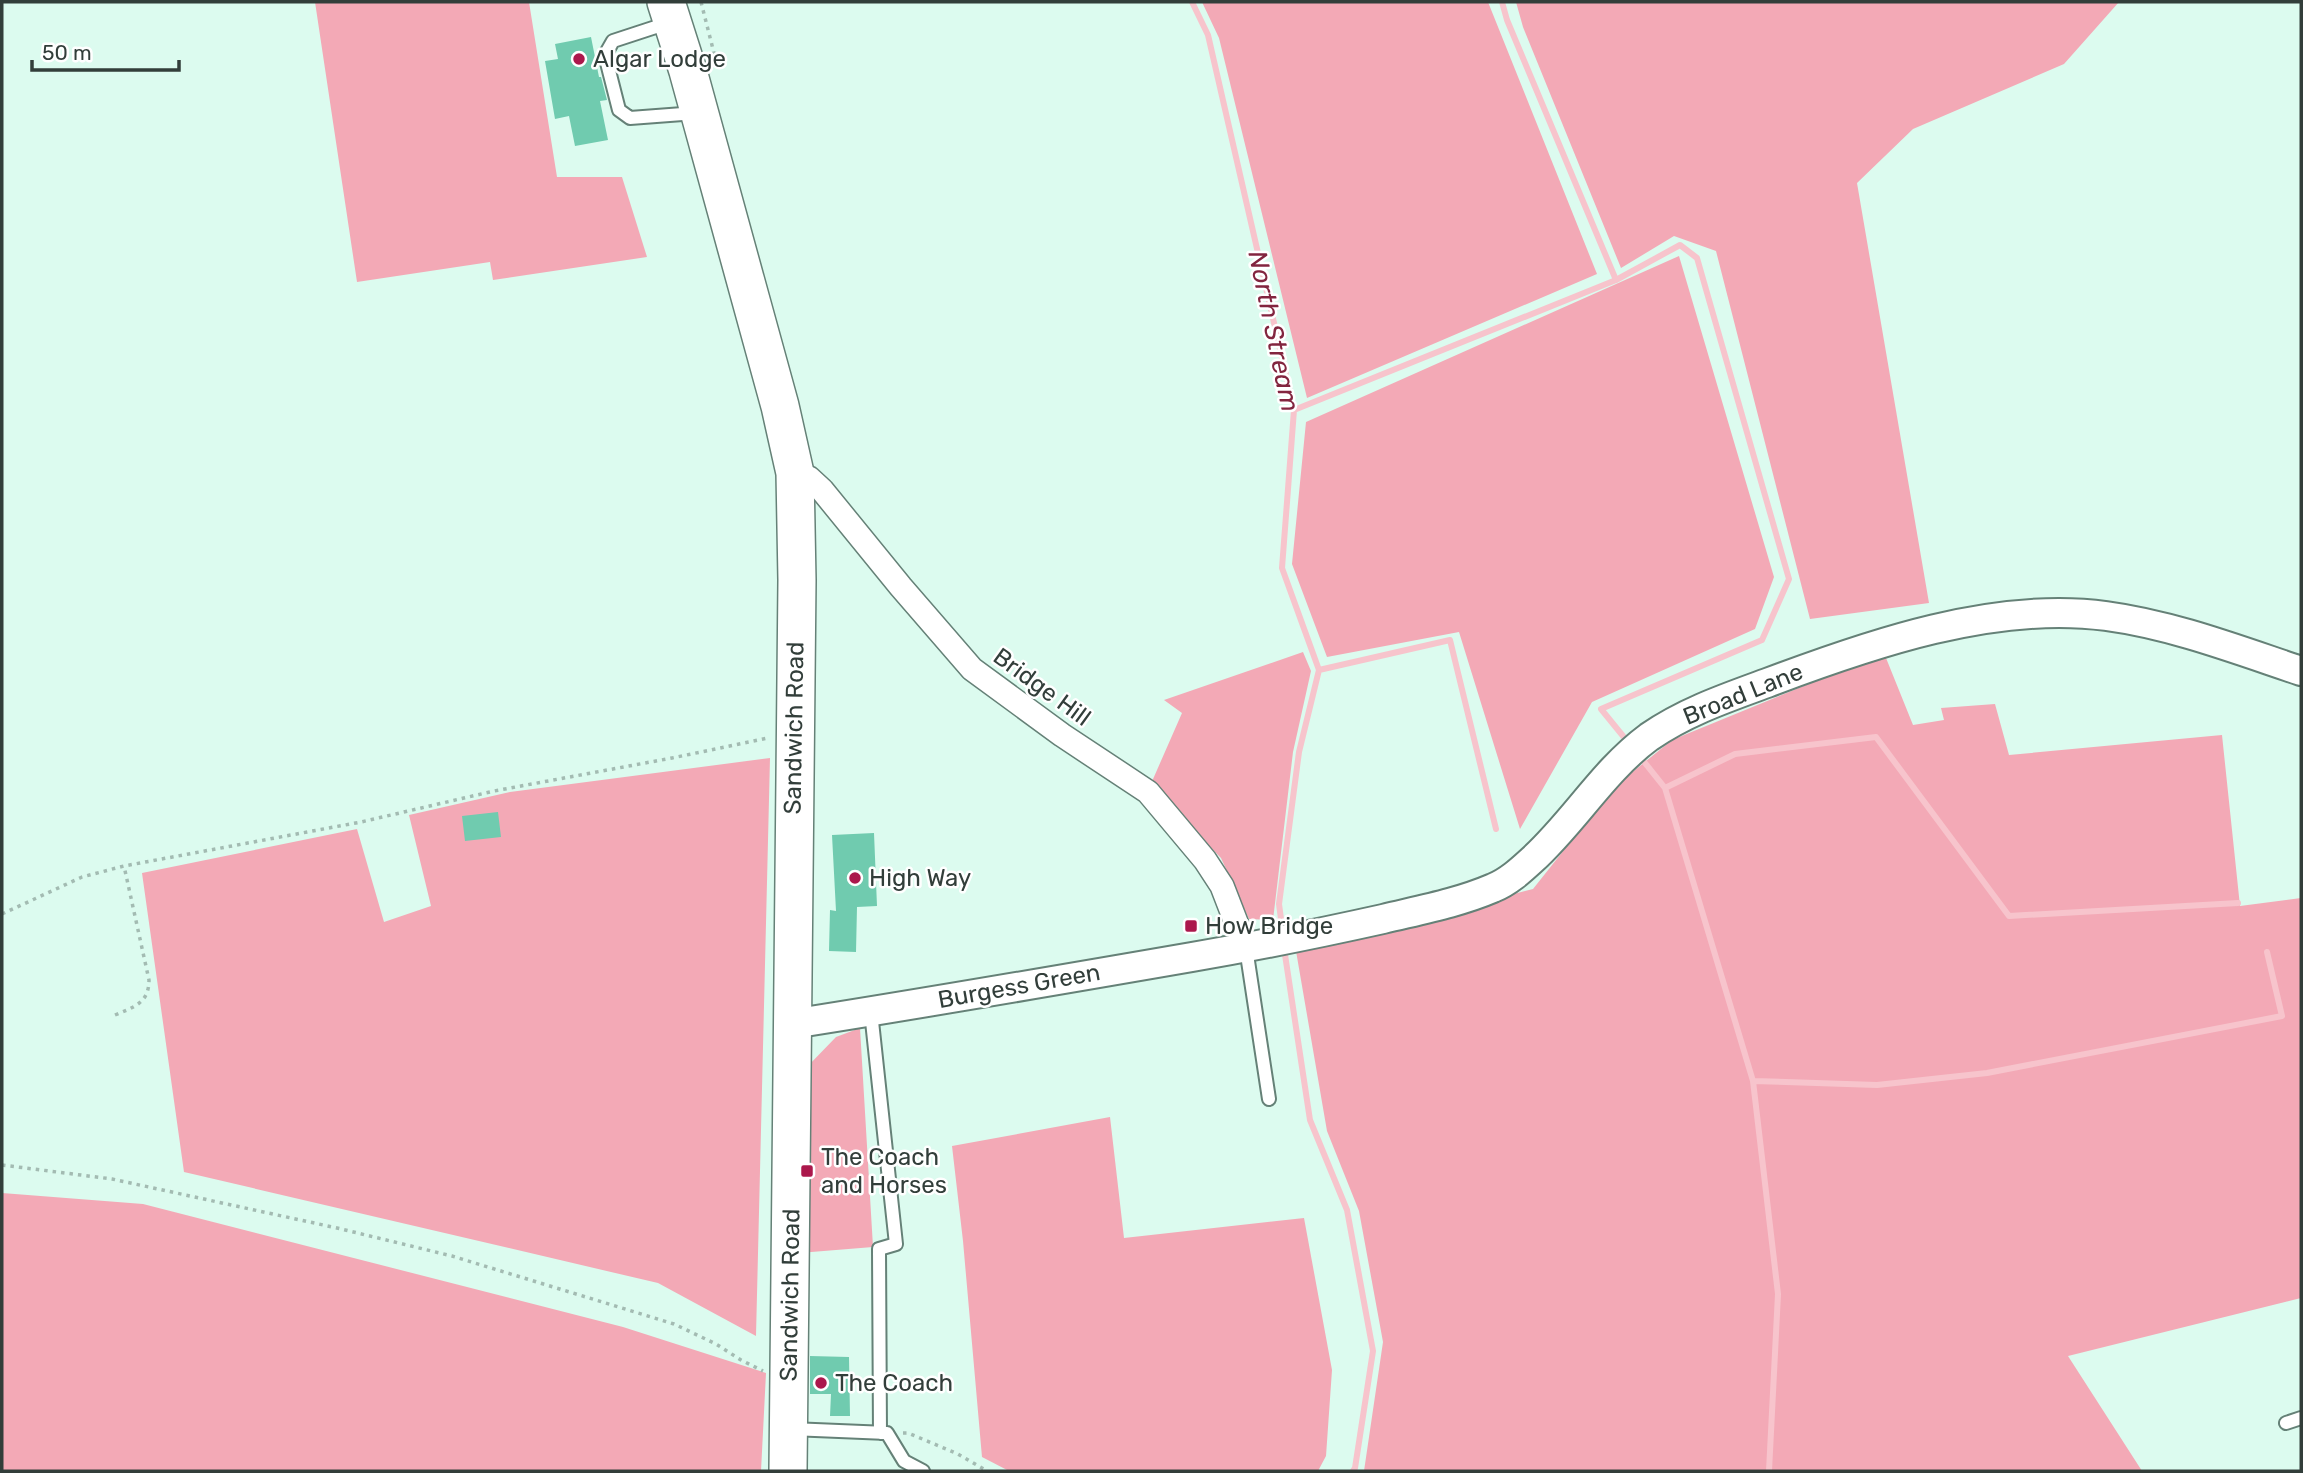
<svg xmlns="http://www.w3.org/2000/svg" width="2303" height="1473" viewBox="0 0 2303 1473" font-family="Rubik,sans-serif">
	<style>
		.green { fill: #f3a9b6 }
		.lines { fill: none; stroke-linecap: round; stroke-linejoin: round }
		.stream { stroke: #f7c4cc; stroke-width: 6 }
		.building { fill: #70cbaf }
		.service-casing { stroke: #658177; stroke-width: 16 }
		.minor-casing { stroke: #658177; stroke-width: 26 }
		.tertiary-casing { stroke: #658177; stroke-width: 32 }
		.primary-casing { stroke: #658177; stroke-width: 40 }
		.path { stroke: #a3bbb2; stroke-width: 3.5; stroke-dasharray: 3.5 5; stroke-linecap: butt }
		.service { stroke: #fff; stroke-width: 12 }
		.minor { stroke: #fff; stroke-width: 23 }
		.tertiary { stroke: #fff; stroke-width: 28 }
		.primary { stroke: #fff; stroke-width: 37 }
		.poi-dot { fill: #ab184c; stroke: #fff; stroke-width: 2.5 }
		.labels { text-anchor: middle; stroke-width: 5; stroke-linejoin: round; paint-order: stroke }
		.poi-label { font-size: 24px; fill: #323e3a; stroke: #fff; text-anchor: start }
		.street-label { font-size: 24px; fill: #323e3a; stroke: #fff }
		.water-label { font-size: 26px; font-style: italic; fill: #82253f; stroke: #fff }
	</style>
	<rect width="100%" height="100%" fill="#dcfbef"/>
	<path class="green" d="M315,2H529L557,177H622L647,257L493,280L490,262L357,282Z
		M1202,2H1488L1597,274L1307,398L1219,38Z
		M1516,2H2119L2064,64L1913,129L1857,183L1929,603L1810,619L1716,251L1674,236L1621,268L1523,27Z
		M1679,256L1774,577L1755,629L1592,702L1520,829L1459,632L1327,657L1292,564L1306,422Z
		M1303,652L1311,671L1293,752L1273,920L1249,919L1221,858L1150,786L1182,713L1164,700Z
		M1884,653L1913,725L1944,720L1941,708L1995,704L2009,755L2222,735L2240,906L2301,898V1298L2068,1356L2142,1471H1364L1383,1342L1359,1211L1327,1131L1296,951L1533,889L1614,787L1672,740Z
		M770,758L756,1336L658,1283L184,1172L142,873L357,829L384,922L431,906L409,815L510,792Z
		M860,1028L873,1247L799,1253L806,1068L836,1037Z
		M1110,1117L1124,1238L1304,1218L1332,1370L1326,1456L1318,1471H1009L982,1457L963,1241L952,1146Z
		M2,1193L143,1204L623,1327L766,1373L761,1471H2Z"/>
	<g class="lines">
		<path class="stream" d="M1192,2L1208,35L1294,410L1282,568L1319,670
			M1616,280L1680,245L1697,258L1789,579L1762,640L1601,709L1623,736
			M1294,410L1616,280L1507,20L1502,2
			M1319,670L1450,640L1496,829
			M1645,763L1665,788
			M1283,934L1279,904L1299,752L1319,670
			M1284,948L1310,1120L1347,1210L1373,1351L1355,1468L1353,1471
			M1753,1081L1877,1085L1987,1073L2282,1016L2267,952
			M1769,1471L1778,1294L1753,1081L1665,788L1735,754L1876,737L2009,916L2238,903"/>
	</g>
	<path class="building" d="M591,37L599,77H601L607,100L600,101L608,140L575,146L569,116L555,119L545,61L558,59L555,44Z
		M498,812L501,837L465,841L462,816Z
		M874,833L877,906L857,907L856,952L829,951L830,910L836,911L832,835Z
		M810,1356L849,1357L850,1416H830L831,1394H810Z"/>
	<g class="lines">
		<defs>
			<path id="service" d="M671,22L613,41L605,55L619,110L630,118L696,113
				M1246,948L1269,1099
				M871,1012L896,1244L879,1249L880,1433
				M2286,1423L2301,1418
				M791,1429L887,1433L904,1461L923,1471"/>
			<path id="minor" d="M795,473L809,478L822,490L901,587L972,669L1062,735L1148,792L1205,860L1222,886L1246,948"/>
			<path id="tertiary" d="M792,1024C926,1003 1059,980 1192,957C1256,946 1320,933 1383,919C1420,910 1458,903 1493,888C1508,882 1520,871 1532,860C1574,822 1603,771 1649,737C1685,712 1726,698 1767,683C1870,644 1995,601 2106,616C2173,625 2238,650 2301,671"/>
			<path id="primary" d="M666,2L688,71L780,406L795,473L797,580L788,1471"/>
		</defs>
		<use href="#service" class="service-casing"/>
		<use href="#minor" class="minor-casing"/>
		<use href="#tertiary" class="tertiary-casing"/>
		<use href="#primary" class="primary-casing"/>
		<path class="path" d="M701,2L715,57
			M2,914L82,877L124,866L361,822L494,791L672,758L768,738
			M115,1015C134,1007 149,1003 149,980L124,866
			M2,1165L112,1179L337,1228L452,1256L674,1324L716,1344L741,1360L763,1371
			M903,1433H908L958,1454L987,1471"/>
		<use href="#service" class="service"/>
		<use href="#minor" class="minor"/>
		<use href="#tertiary" class="tertiary"/>
		<use href="#primary" class="primary"/>
	</g>
	<g class="poi-dot">
		<circle cx="579" cy="59" r="7"/>
		<circle cx="855" cy="878" r="7"/>
		<rect x="1184" y="919" width="14" height="14" rx="3.5"/>
		<rect x="800" y="1164" width="14" height="14" rx="3.5"/>
		<circle cx="821" cy="1383" r="7"/>
	</g>
	<g class="labels">
		<g class="poi-label">
			<text x="593" y="67">Algar Lodge</text>
			<text x="869" y="886">High Way</text>
			<text x="1205" y="934">How Bridge</text>
			<text x="821" y="1165">The Coach<tspan x="821" dy="28">and Horses</tspan></text>
			<text x="835" y="1391">The Coach</text>
		</g>
		<g class="street-label">
			<text transform="translate(1042 687) rotate(36)" y="8">Bridge Hill</text>
			<text transform="translate(1743 694) rotate(-22)" y="8">Broad Lane</text>
			<text transform="translate(794 728) rotate(-89)" y="8">Sandwich Road</text>
			<text transform="translate(1019 986) rotate(-10)" y="8">Burgess Green</text>
			<text transform="translate(790 1295) rotate(-89)" y="8">Sandwich Road</text>
		</g>
		<g class="water-label">
			<text transform="translate(1274 331) rotate(78)" y="9">North Stream</text>
		</g>
	</g>
	<rect width="2303" height="1473" fill="none" stroke="#323e3a" stroke-width="7"/>
	<path d="M32 60v10h147v-10" fill="none" stroke="#323e3a" stroke-width="3.5"/>
	<text x="42" y="60" font-size="21" fill="#323e3a" stroke="#ffffff" stroke-width="5" paint-order="stroke">50 m</text>
</svg>
